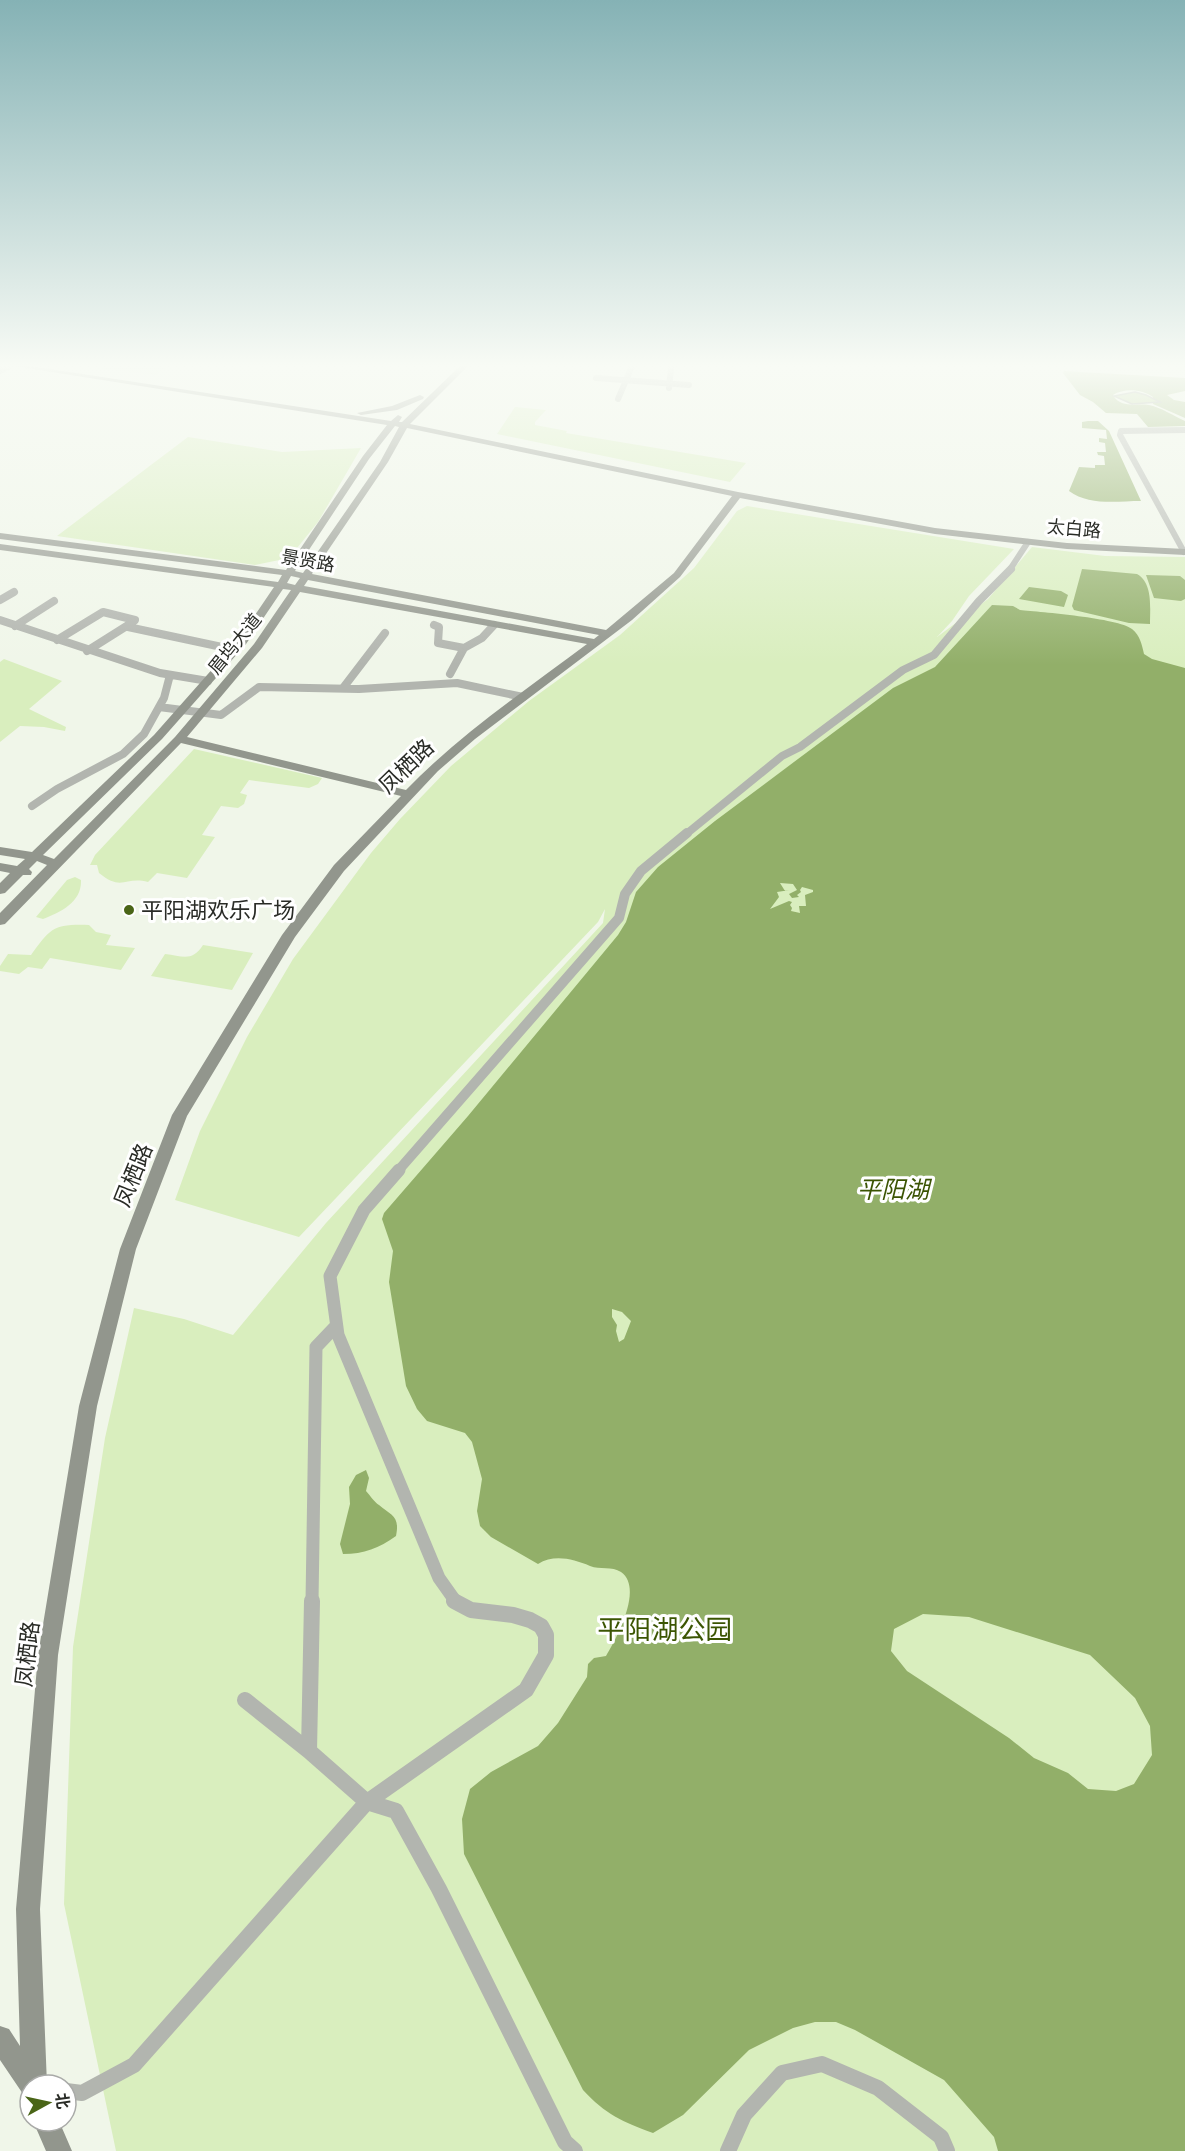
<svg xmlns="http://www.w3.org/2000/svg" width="1185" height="2151" viewBox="0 0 1185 2151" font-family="Jost,'Noto Sans SC',sans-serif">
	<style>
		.built { fill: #e4eed9 }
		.green { fill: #d9eebe }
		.water { fill: #92af69; fill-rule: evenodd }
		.building { fill: #abc982; stroke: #8d9387; stroke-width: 1.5 }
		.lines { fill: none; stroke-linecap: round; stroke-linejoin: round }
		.street-far4 { stroke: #b2b5af; stroke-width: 6 }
		.street-far3 { stroke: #b2b5af; stroke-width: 8 }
		.street-far2 { stroke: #b2b5af; stroke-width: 10 }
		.street-far1 { stroke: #b2b5af; stroke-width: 13 }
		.street { stroke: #b2b5af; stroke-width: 16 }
		.secondary { fill: #92968d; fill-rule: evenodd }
		.poi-dot { fill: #4a6517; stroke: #fff; stroke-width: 2 }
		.labels { text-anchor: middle; stroke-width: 6; stroke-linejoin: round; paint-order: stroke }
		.far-street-label { font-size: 18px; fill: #292b26; stroke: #fff }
		.street-label { font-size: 22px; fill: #292b26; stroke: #fff }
		.poi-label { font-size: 22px; fill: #292b26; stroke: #fff; text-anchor: start }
		.water-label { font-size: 24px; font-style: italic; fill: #3b5403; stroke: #fff }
		.near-park-label { font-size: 27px; fill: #3b5503; stroke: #fff }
	</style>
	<rect width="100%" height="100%" fill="#f0f6e9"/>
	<path class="built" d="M65,364H172L156,375Z"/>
	<path class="green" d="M515,407L546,410L535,422V425L567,431L566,433L746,463L730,482L497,434Z
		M188,437L282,452L361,448L318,522L289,558L255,565L57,536Z
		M747,506L1014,549L969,596L952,621L937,637L988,599L1032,547L1105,556L1185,557V2151H116L64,1904L73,1647L105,1438L134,1308L184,1319L233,1335L326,1223L603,923L605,909L598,922L299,1237L175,1200L200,1131L247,1037L293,959L371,853L400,819L451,766L529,701L620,635L694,568L737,511Z
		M4,659L62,681L29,709L66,727L65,731L44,727L20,726L0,742V662Z
		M194,749L322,778L318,784L309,788L249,780L240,793L247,795L244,804L238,808L221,806L202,835L215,837L187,878L157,873L148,882C125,876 122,892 99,873L97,865H90L95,855Z
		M75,877L81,880C82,902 61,912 43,919L36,917L67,880Z
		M89,925L96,932L111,935L106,945L135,948L121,970L50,958L42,969L28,967L19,974L0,971V966L8,954L31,955C51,928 53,924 89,925Z
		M203,945L253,953L232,990L151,976L165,954C183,956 192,962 203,945Z"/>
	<path class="water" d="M1064,371L1185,378V391L1167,395L1174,400L1185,402V418L1153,404V397C1142,389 1124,388 1113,395C1121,409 1136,403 1149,405C1160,407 1174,416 1185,421V426L1148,427L1137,414L1106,413L1093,402L1080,395L1063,373Z
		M1088,421H1098L1109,431L1141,501C1117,501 1089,506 1069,491L1079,467L1095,468V465H1105L1104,456L1098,455L1097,452H1106L1105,443L1099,442V438L1107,439L1106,430L1082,428V422Z
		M1082,569L1137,574C1153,583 1150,607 1150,624L1129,623L1074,610L1072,606Z
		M1146,575L1180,576L1185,580V599L1181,601L1154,598Z
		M1029,587L1061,591L1068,595L1064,607L1019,599Z
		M992,605L1013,606L1020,610C1041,612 1118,618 1132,629C1140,635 1142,645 1144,654L1152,659L1185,668V2151H998L994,2137L944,2080L855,2030L836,2022H815L793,2028L749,2050L683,2115L653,2133C623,2122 605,2114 583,2090L464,1854L462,1819L470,1789L491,1772L538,1746L558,1723L587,1677L588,1664L594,1658L606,1656C616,1639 644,1588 621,1572C612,1566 600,1570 590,1566C573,1559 554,1554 538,1564L491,1537L480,1526L477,1511L482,1479L472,1442L465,1433L427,1421L417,1409L406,1386L389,1282L393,1251L382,1219L384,1213L468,1116L618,935L626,922L636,892L658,867L715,821L893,688L935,667ZM780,883L793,884L797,890L789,894L792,898L799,897L797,895L801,892L800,890L802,887L813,890V892L805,895L806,906H799L800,913L791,911L792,908L790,905L792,902L789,901L770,909L779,897L777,892L790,890L785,891ZM612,1309L622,1312L631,1321L624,1339L619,1342L616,1331L617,1325L612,1317ZM923,1614L969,1617L1090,1655L1135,1698L1150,1726L1152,1755L1134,1784L1116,1791L1088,1789L1068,1773L1034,1758L1009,1738L907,1671L891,1651L894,1629Z
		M366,1470L369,1478L366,1491C370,1495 374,1502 379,1505C392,1516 400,1516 396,1536C379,1548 364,1554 343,1554L340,1544L350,1504L349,1487L356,1475Z"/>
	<path class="building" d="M1135,392L1146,395L1160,402L1132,404L1114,396Z"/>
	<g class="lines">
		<path class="street-far4" d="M667,364L671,368L669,388
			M0,371L12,365
			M596,378L689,385
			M618,399L633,364
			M1184,552L1120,435L1121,431L1185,430
			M1009,571L1028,542"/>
		<path class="street-far3" d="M0,600L14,592
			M0,620L160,673L208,681
			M434,625L439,627L438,643L464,648
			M15,626L54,601
			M128,627L236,650
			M57,640L103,612L135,620
			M87,651L133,622
			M450,674L464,648L482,638L494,625
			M343,688L385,633
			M159,707L221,715L259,687L359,689L457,683L523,697
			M32,806L57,789L123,754L144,734L164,698L170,675
			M685,835L782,756L800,747L903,670L934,655L979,601L1011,569"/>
		<path class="street-far2" d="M397,1172L619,918L625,894L641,871L687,833"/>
		<path class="street-far1" d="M399,1170L364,1210L330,1276L338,1335L439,1578L456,1602
			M312,1602L316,1347L336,1326"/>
		<path class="street" d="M245,1700L309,1751L367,1802L396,1811L439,1889L565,2142L575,2151
			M309,1751L312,1601
			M66,2091L82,2093L134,2065L367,1802L526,1690L546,1655V1635L541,1626L530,1620L513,1615L471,1610L454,1601
			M728,2151L744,2115L782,2073L822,2064L878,2088L941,2137L947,2151"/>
		<path class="secondary" d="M1,364H17L391,421L398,415L402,417L399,422H402L462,364H470L410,424L738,492L935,528L1067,543L1185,549V555L1067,549L935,534L740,498L680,577L632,620L475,739L438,771L344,871L295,937L187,1116L136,1249L97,1406L58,1655L40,1909L47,2085H30V2097L23,2094L0,2060V2026L9,2029L20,2046L16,1909L38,1655L79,1406L120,1249L172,1115L282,935L334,865L401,796L181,743L5,924L0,925V913L47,865L37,861L29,869L32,872L31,875H23L5,893L0,894V883L10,873L0,871V863L17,866L25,859L0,855V847L32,852L154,735L238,640L274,587L0,550V544L278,582L282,575L0,539V533L286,570L363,456L387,425ZM395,426L399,427L380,462L303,573L295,571L369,459ZM407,428L732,496L674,573L606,630L312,574L388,462ZM291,576L300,578L295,585L287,583ZM308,580L599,635L594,639L304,586ZM283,589L291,590L254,644L175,737L54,859L43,855L162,739L246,644ZM300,592L587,644C526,690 460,734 406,790L187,737L262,648Z
			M420,395L424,397L423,399L397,410L361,415L357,413L392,406Z
			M33,2121H59L72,2151H46Z"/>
	</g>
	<linearGradient id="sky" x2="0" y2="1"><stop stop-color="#85b2b5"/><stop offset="0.55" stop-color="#f8fbf5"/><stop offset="1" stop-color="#f8fbf5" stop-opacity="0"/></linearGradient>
	<rect width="1185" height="665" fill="url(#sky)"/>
	<circle class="poi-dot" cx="129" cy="910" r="6"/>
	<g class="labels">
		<g class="far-street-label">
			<text transform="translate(1074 529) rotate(5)" y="6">太白路</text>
			<text transform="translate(308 561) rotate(10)" y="6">景贤路</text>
			<text transform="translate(235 644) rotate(-51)" y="6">眉坞大道</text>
		</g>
		<g class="street-label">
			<text transform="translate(406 766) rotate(-44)" y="8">凤栖路</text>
			<text transform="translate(133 1175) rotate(-68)" y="8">凤栖路</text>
			<text transform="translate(27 1654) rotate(-83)" y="8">凤栖路</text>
		</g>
		<g class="poi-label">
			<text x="141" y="918">平阳湖欢乐广场</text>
		</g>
		<g class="water-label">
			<text x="893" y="1198">平阳湖</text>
		</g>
		<g class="near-park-label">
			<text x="665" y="1639">平阳湖公园</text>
		</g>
	</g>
	<g transform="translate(48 2103) rotate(82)"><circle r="28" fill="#ffffff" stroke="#a9aaa8" stroke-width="1.5"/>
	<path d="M0-4.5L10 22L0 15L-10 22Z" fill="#4a6517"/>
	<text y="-9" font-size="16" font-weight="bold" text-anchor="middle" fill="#292b26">北</text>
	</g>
</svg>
